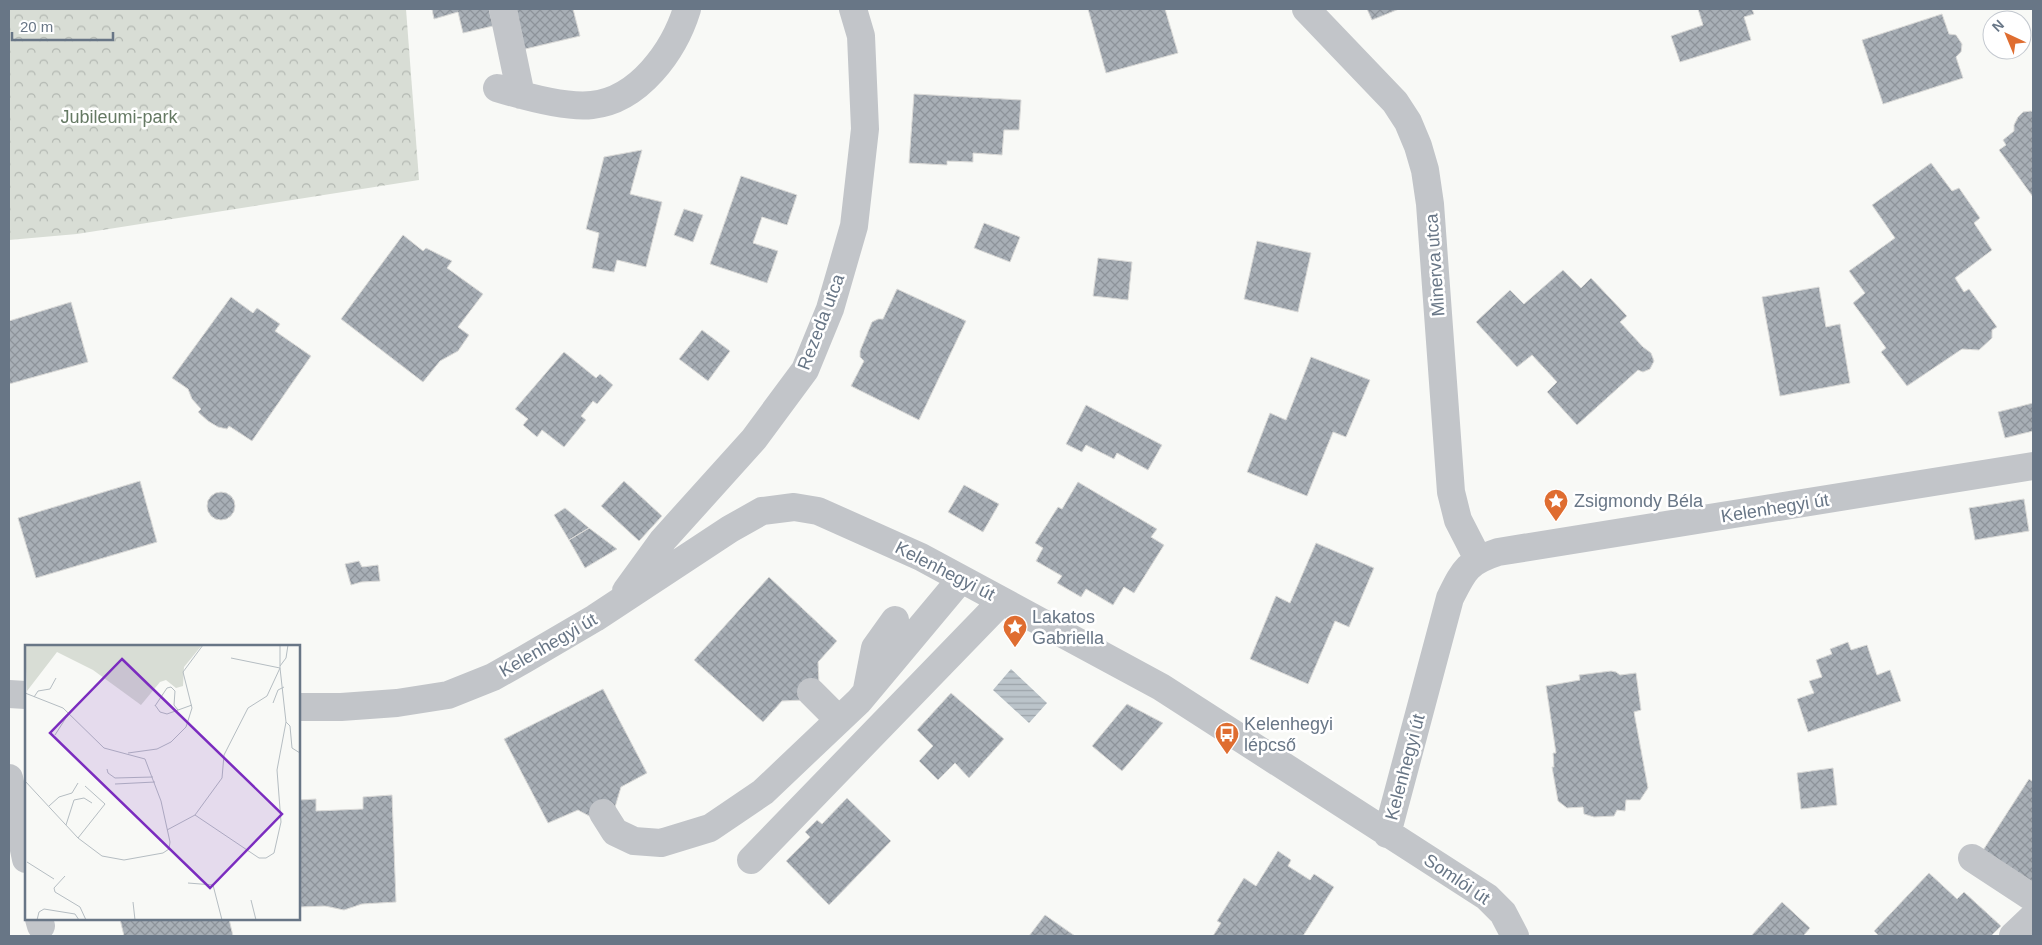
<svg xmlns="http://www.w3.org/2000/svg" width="2042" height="945" viewBox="0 0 2042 945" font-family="Arial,sans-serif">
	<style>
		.park { fill: url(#park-crowns) }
		.water { fill: url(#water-rules) }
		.building { fill: url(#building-cross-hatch); stroke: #dadad8 }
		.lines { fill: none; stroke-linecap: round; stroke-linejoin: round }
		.minor { stroke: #c2c5c9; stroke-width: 28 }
		.labels { text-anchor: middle; stroke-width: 5; stroke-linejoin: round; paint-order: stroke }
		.park-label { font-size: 18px; fill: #657963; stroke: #fff }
		.street-label { font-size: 18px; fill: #687686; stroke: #fff }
		.poi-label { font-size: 18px; fill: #687686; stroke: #fff; text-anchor: start }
		.inset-road { fill: none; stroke: #b5bdc2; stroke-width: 1 }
		.view { fill: #7b2cbf; fill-opacity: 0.15; stroke: #7b2cbf; stroke-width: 2.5 }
		.inset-edge { fill: none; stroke: #687686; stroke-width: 2.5 }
	</style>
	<defs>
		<pattern id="park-crowns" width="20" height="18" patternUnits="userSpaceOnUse" patternTransform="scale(1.25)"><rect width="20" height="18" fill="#d8ddd5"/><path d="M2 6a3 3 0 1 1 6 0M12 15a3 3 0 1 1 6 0" fill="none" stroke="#b3b8b2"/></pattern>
		<pattern id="water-rules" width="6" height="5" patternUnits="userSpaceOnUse" patternTransform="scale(1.25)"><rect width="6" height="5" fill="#bbc4ca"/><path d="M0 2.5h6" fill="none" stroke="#9ca4aa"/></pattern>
		<pattern id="building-cross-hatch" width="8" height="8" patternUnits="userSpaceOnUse" patternTransform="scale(1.25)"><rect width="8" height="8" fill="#a8afb6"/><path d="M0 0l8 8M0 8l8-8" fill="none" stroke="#8d939a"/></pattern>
	</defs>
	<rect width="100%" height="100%" fill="#f8f9f6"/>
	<path class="park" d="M9,9H406L419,180L77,234L9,240Z"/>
	<path class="water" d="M1011,669L1047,703L1029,723L993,690Z"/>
	<path class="building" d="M432,9H489L493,26L463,33L458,12L434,19Z
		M511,9H573L580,36L521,50Z
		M1088,9H1165L1178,53L1106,73Z
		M1367,9H1399L1372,20Z
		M1698,9H1752L1754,14L1744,17L1751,40L1680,62L1671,36L1703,25Z
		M1942,14L1949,34L1956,35L1962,44L1961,52L1956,57L1963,78L1883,104L1862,40Z
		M914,94L1021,100L1019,130H1004L1002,155L973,153V162L947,161V165L909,163Z
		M2031,111L2033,112V197L1999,150L2006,145L2003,140L2014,131V125L2018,117L2023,112Z
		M642,150L630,194L662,202L646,267L617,260L614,272L592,268L599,233L586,229L604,157Z
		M1931,163L1952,191L1959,188L1980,218L1974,223L1992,250L1955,278L1964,292L1969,289L1997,327L1992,330V338L1979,350L1962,349L1907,386L1881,352L1886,348L1853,303L1865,293L1849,271L1895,238L1872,205Z
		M741,176L797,195L787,225L762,217L753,243L778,251L767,283L710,264Z
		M684,209L703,215L693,242L674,235Z
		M984,223L1020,237L1010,262L974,248Z
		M403,235L423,251L426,248L452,261L447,268L483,294L458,327L469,335L458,351L440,361L423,382L341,319Z
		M1257,241L1311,253L1298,312L1244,299Z
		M1098,258L1132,262L1128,300L1093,296Z
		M1563,270L1581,288L1591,278L1627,316L1620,322L1643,347L1651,353L1654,361L1650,369L1643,372L1638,370L1577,425L1547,392L1557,382L1532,355L1517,367L1476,322L1510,290L1524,304Z
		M1819,287L1826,327L1840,324L1850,383L1780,396L1762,297Z
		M897,289L966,321L919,420L851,386L864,361L860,357V351L872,322L878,319H883Z
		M231,297L253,313L257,308L280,324L275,331L311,356L252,441L229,426L227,429L218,427L208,421L198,412L201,409L192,399L188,389L172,378Z
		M71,302L88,362L9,384V321Z
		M702,330L730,351L708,381L679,359Z
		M564,352L596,378L600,374L613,385L597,404L593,401L581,416L586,420L564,447L542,430L537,437L523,425L528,419L515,409Z
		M1311,357L1370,380L1346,437L1333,432L1307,496L1247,472L1270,413L1286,420Z
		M2033,403V431L2005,438L1998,412Z
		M1086,405L1162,445L1148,470L1117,453L1114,459L1086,445L1082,452L1066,444Z
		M140,481L157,542L36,578L18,518Z
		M624,481L662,516L639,541L601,506Z
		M1078,482L1157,529L1151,537L1164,545L1134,593L1124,587L1113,605L1086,589L1081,597L1057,583L1062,576L1036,561L1043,548L1035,543L1058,507L1062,509Z
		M964,485L999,504L983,532L948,512Z
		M207 506a14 14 0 1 1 28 0a14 14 0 1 1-28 0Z
		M2024,499L2029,531L1975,540L1969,508Z
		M565,508L589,528L569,540L554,515Z
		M589,528L617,549L585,568L569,540Z
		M1316,543L1374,568L1349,627L1335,621L1308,684L1250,659L1276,596L1290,603Z
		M359,561L362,567L378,565L380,581L361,582L351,585L345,564Z
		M769,577L837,641L818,662L819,683L803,700L782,701L763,722L694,660Z
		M1848,642L1851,650L1867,645L1877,675L1890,670L1901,701L1808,732L1797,699L1814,693L1809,681L1822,677L1816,660L1832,654L1830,649Z
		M1611,671L1616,672L1620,675L1636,673L1641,710L1634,712L1648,788L1640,800H1626L1625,811L1617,810L1614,816L1594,817L1584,814L1583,807L1567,808L1558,801L1552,767H1554L1553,753H1556L1546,686L1580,680L1579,675Z
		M603,689L647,773L621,787L615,807L593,818L578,810L548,823L504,739Z
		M951,693L1004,739L969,778L955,763L938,780L919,761L933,746L917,730Z
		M1127,704L1163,723L1122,771L1092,746Z
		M1833,768L1837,805L1801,809L1797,773Z
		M2029,779L2033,782V889L1980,855Z
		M392,795L396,902L362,904L344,910L325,906L299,907V800L316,799V811L363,809V797Z
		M847,798L891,841L829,905L786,861L810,837L805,832L817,820L822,824Z
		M1278,851L1291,860L1288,866L1310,880L1314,874L1334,887L1303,936H1213L1221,923L1217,921L1244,878L1256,886Z
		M1929,873L1957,899L1964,892L2001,926L1991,936H1879L1874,931Z
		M1782,902L1810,928L1804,935L1806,936H1751Z
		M1045,915L1075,936H1029Z
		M120,919H229L233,936H124Z"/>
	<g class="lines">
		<path class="minor" d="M503,9L521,95
			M1306,9L1395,102L1408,122L1418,146L1425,170L1430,204L1451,492L1458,520L1478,559
			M497,88C523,96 566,108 592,105C639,100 674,51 687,9
			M626,591L663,540L754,439L805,370L830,309L854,226L865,129L861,36L853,9
			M867,689L875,648L895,620
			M811,692L839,720
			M9,694L26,695
			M299,707H341L397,703L448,695L493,677L525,659L595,618L730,529L762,511L794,507L818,511L921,557L1161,687L1487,897L1503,913L1515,936
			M9,778L26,859
			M603,813L615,832L634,841L661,843L710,828L763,792L859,701L961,579
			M1387,834L1450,598C1464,570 1467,562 1498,552L2033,466
			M1972,858L2033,898
			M751,860L1002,601
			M39,919L41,926
			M2013,936L2033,917"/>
	</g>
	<defs>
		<symbol id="sight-pin" viewBox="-11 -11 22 30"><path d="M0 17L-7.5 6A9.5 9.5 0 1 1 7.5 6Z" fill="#df6d30" stroke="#fff"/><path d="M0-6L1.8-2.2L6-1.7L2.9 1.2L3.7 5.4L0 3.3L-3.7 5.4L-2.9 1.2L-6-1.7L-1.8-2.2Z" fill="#fff"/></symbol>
		<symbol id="bus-pin" viewBox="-11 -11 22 30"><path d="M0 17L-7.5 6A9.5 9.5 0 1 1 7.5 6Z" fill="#df6d30" stroke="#fff"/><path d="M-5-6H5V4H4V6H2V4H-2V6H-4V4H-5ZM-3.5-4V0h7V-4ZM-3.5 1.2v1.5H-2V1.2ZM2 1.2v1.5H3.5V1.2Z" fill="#fff"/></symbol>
	</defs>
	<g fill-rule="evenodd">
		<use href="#sight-pin" x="1542" y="487" width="28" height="38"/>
		<use href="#sight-pin" x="1001" y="613" width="28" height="38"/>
		<use href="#bus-pin" x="1213" y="720" width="28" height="38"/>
	</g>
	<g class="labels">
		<g class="park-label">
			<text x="119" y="123">Jubileumi-park</text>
		</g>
		<g class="street-label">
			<text transform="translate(1435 265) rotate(-94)" y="6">Minerva utca</text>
			<text transform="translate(821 322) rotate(-69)" y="6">Rezeda utca</text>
			<text transform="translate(1775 508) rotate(-9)" y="6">Kelenhegyi út</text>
			<text transform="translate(945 571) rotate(27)" y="6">Kelenhegyi út</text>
			<text transform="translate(548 645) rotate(-30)" y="6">Kelenhegyi út</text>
			<text transform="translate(1405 767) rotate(-75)" y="6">Kelenhegyi út</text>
			<text transform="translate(1457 879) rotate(34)" y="6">Somlói út</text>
		</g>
		<g class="poi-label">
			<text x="1574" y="507">Zsigmondy Béla</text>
			<text x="1032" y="623">Lakatos<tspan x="1032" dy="21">Gabriella</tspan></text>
			<text x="1244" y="730">Kelenhegyi<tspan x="1244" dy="21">lépcső</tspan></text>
		</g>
	</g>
	<g transform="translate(25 645)">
		<rect width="275" height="275" fill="#f8f9f6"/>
		<path d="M0,0H177L159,22L158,41L151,43L141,35L135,37L116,60L68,25L32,7L2,46Z" fill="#d8ddd5"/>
		<path class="inset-road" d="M206,13L255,23M255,21L261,13L263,0M0,48L38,63L79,103L120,114L136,156L145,197L144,204L138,208L99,215L77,211L53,193L0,136M9,52L13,46L25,44L31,33M248,58L253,45L259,42M130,60L135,67L142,69L167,60M130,61L142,43L146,42L150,46L149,60L153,65M261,77L265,81L267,103L275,108M30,90L44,68M103,108L132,104L146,97L161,82L167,63L158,27L178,0M82,124L83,128L90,133L128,132M90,139L130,137M24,161L34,152L47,148L53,138M170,170L197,133L199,110L223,63L242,51L255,23V0M41,180L49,155L59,153L67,158M142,185L170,170L234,213H241L249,208L256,177L252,125L261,77L255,23M53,193L80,159L60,141M2,217L29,234M40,231L29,243L30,247L55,262L61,275M163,238L188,240L197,275M226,255L231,275M108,257L110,275M12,275L14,267L19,264L50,269L54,275"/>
		<path class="view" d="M97,14L257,169L185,243L25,88Z"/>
		<rect width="275" height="275" class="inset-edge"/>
	</g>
	<rect width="2042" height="945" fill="none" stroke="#687686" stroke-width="20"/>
	<g transform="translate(2007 35) rotate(316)"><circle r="24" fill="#ffffff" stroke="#c3c8cf"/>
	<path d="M0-4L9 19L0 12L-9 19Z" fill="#df6d30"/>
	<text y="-8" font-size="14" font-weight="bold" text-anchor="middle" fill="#687686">N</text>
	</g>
	<path d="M12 32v8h101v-8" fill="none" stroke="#687686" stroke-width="2.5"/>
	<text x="20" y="32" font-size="15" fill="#687686" stroke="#ffffff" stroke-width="4" paint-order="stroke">20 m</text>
</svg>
